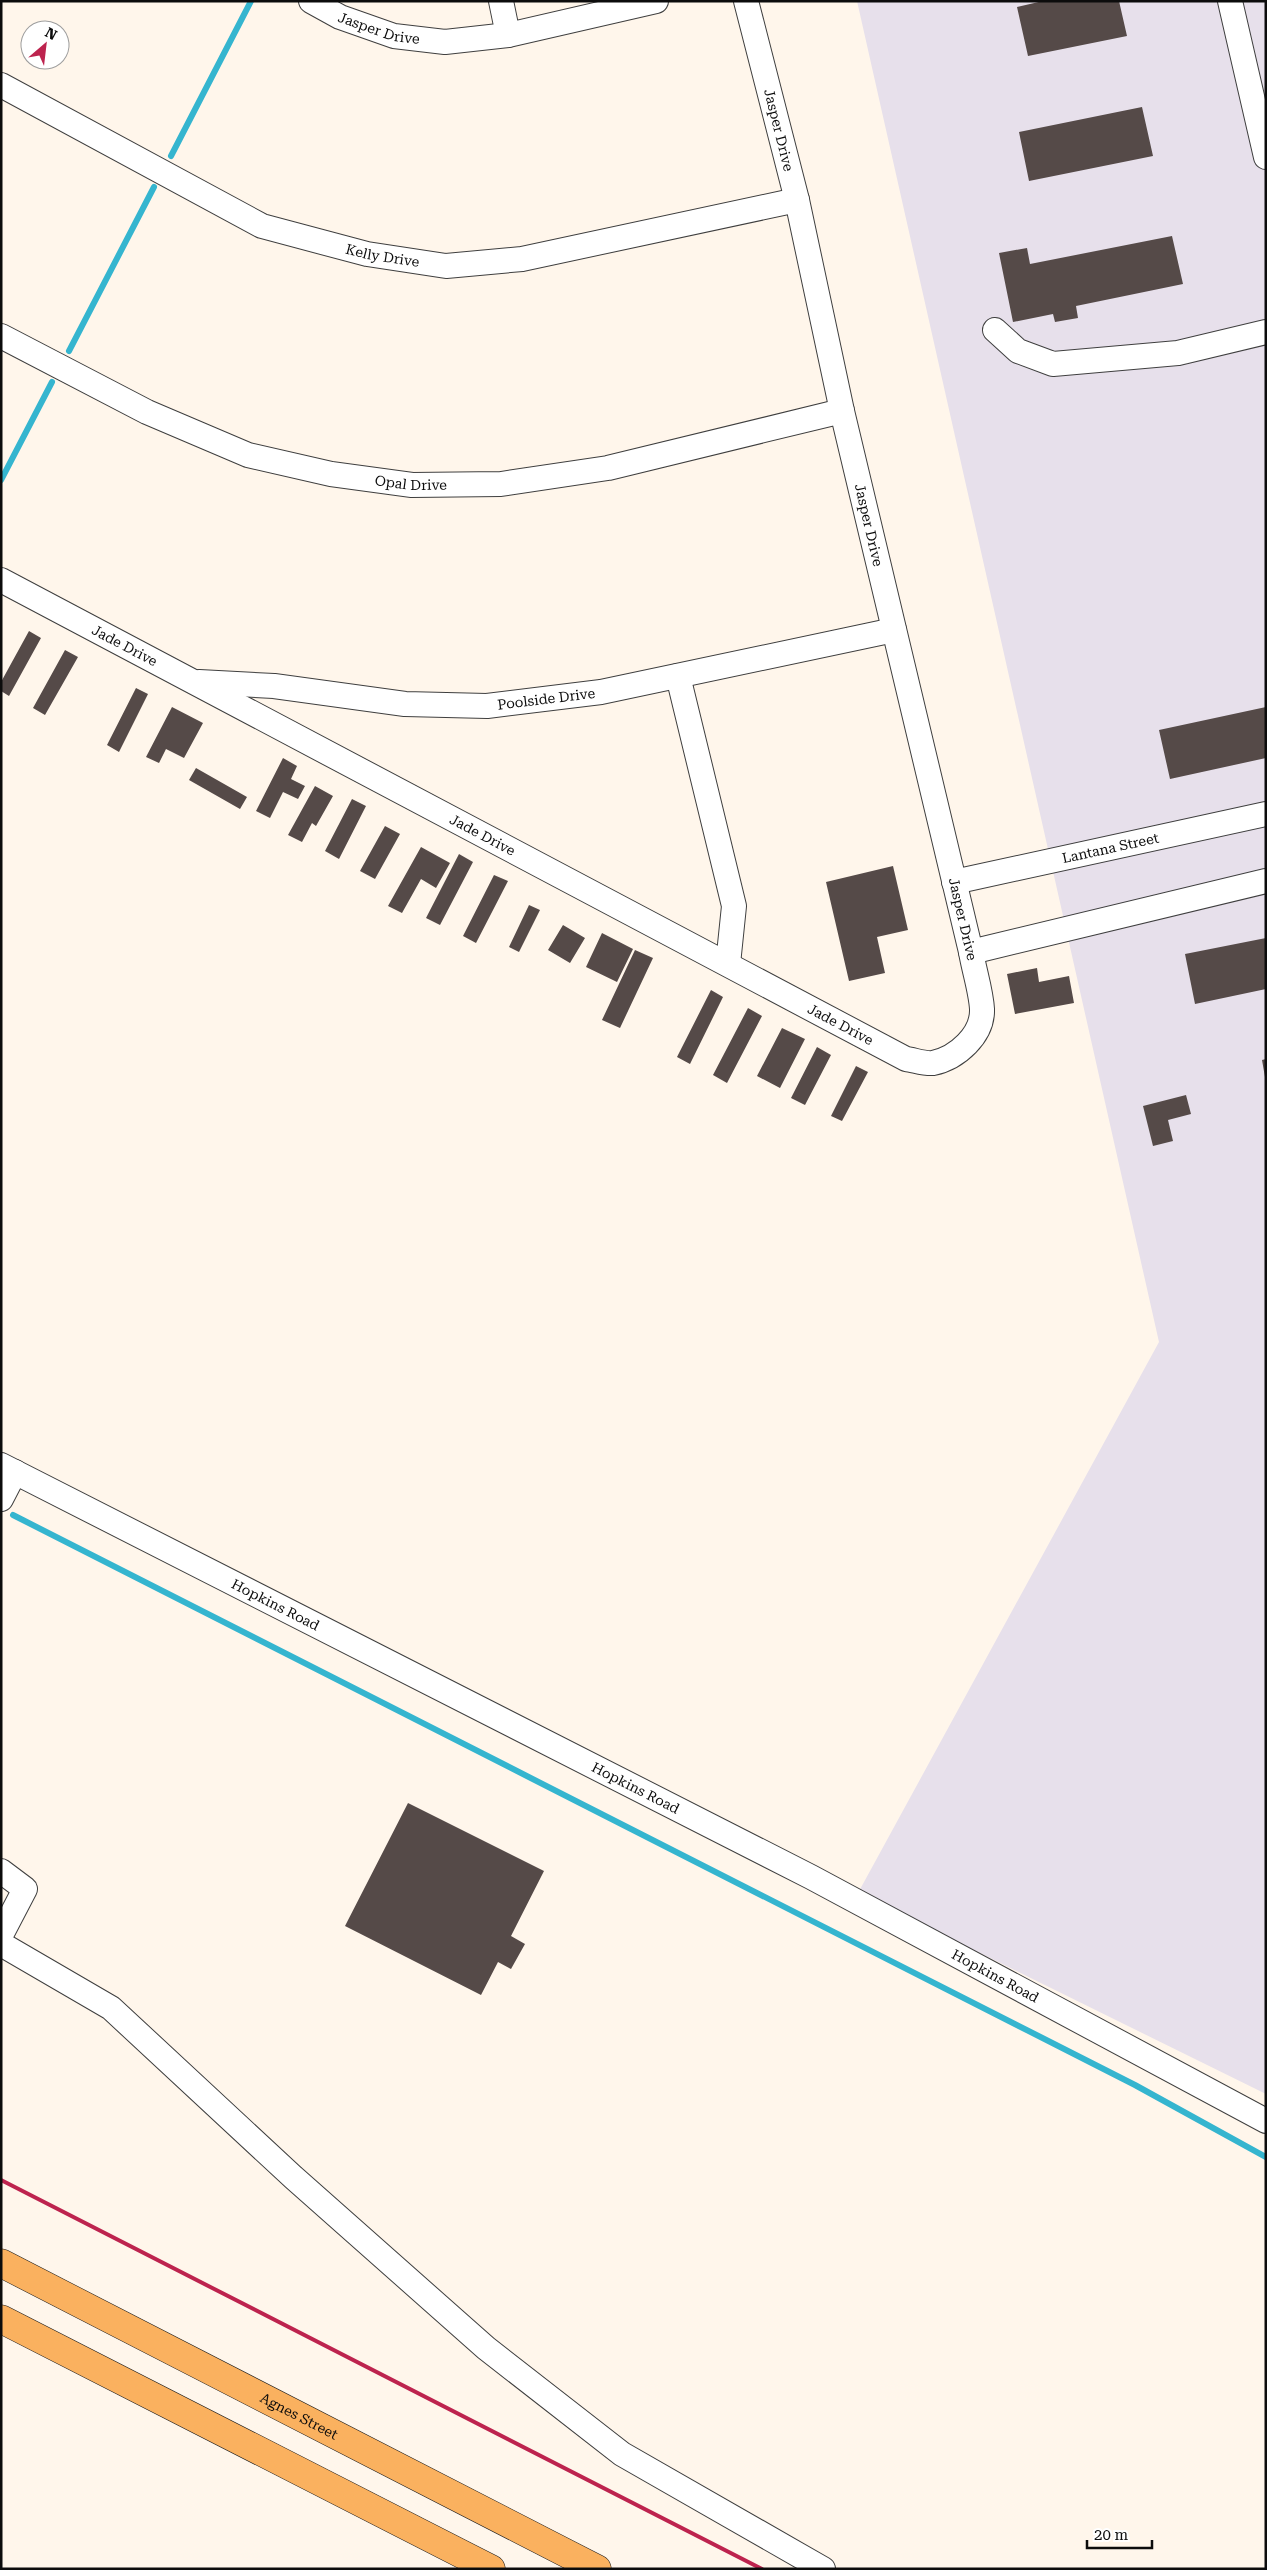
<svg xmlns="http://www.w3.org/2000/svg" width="1267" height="2570" viewBox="0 0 1267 2570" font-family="'Roboto Serif',serif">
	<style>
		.industrial { fill: #e7e0eb }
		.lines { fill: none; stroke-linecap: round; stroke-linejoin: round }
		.stream { stroke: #35b5cf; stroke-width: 6 }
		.building { fill: #554a48 }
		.minor-casing { stroke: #3f3f3f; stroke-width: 26 }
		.major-casing { stroke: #1d1d1d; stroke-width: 29 }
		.minor { stroke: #fff; stroke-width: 24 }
		.major { stroke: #fab15f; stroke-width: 28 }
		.rail { stroke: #bd234e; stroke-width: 4 }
		.labels { text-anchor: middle; stroke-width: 5; stroke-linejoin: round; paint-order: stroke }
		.street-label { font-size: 14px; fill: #0c0c0c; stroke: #fff }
	</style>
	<rect width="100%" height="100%" fill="#fff6eb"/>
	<path class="industrial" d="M857,1H1266V2094L858,1893L1159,1342Z"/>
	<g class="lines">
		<path class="stream" d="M171,156L251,1
			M69,351L154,187
			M1,480L52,382
			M13,1515L1135,2085L1266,2157"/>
	</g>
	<path class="building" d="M1043,1H1119L1127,36L1028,56L1017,7Z
		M1142,107L1153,156L1029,181L1019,132Z
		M1172,236L1183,284L1076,306L1078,318L1055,322L1053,314L1013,322L999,253L1027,248L1030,264Z
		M29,631L41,638L9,696L1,691V682Z
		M65,650L78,657L45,715L33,708Z
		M136,688L148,694L119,752L107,745Z
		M172,707L203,723L184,758L166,749L159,763L146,757Z
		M1266,707V758L1170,779L1159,730Z
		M283,758L297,766L291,779L305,786L298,799L283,792L270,818L256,811Z
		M196,768L247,797L240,809L189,780Z
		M315,786L333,796L316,826L312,823L302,842L288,835Z
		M352,799L366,806L339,859L325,851Z
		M385,826L400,834L375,879L360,871Z
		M421,847L450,863L436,888L421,879L402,913L388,906Z
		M459,854L473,862L440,925L426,918Z
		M893,866L908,930L877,937L885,973L849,981L826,882Z
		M494,875L508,881L476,943L463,936Z
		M529,905L540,910L519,952L509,947Z
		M563,925L585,938L570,963L548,950Z
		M602,933L633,949L617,982L586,967Z
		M1266,938V989L1195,1004L1185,954Z
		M635,950L653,958L620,1028L602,1020Z
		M1037,968L1039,982L1069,976L1074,1003L1015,1014L1007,974Z
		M711,990L723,997L690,1064L677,1057Z
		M748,1008L762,1016L727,1083L713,1075Z
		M782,1028L805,1039L780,1088L757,1076Z
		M817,1047L831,1055L805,1105L791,1098Z
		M1266,1059V1077H1265L1262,1060Z
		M856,1066L868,1072L842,1121L831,1116Z
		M1186,1095L1191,1114L1168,1120L1173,1141L1153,1146L1143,1106Z
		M408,1803L544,1871L511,1936L525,1944L511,1969L498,1962L481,1995L345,1926Z"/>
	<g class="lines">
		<defs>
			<g id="minor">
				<path id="s1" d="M311,1L340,17L394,36L445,42L508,35L656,1"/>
				<path d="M501,1L508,35"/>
				<path d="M1230,1L1266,157"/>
				<path id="s2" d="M1,85L262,226L367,254L446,266L522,259L797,200"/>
				<path d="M995,330L1018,351L1053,364L1178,353L1266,332"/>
				<path id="s3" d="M1,336L147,412L248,455L331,474L412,485L501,484L608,468L842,411"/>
				<path id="s4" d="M1,580L906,1059C914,1060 925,1064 933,1063C957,1058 983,1035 982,1009C981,991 974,970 971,952L842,411L797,200L746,1"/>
				<path d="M678,676L734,906L728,964"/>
				<path id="s5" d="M199,682L274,686L405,704L487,706L601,692L894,630"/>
				<path id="s6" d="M954,882L1266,814"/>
				<path d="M971,952L1266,881"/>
				<path id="s7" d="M1,1465L811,1877L1266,2121"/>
				<path d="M1,1499L15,1472"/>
				<path d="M1,1871L25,1889L1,1935"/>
				<path d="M1,1944L111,2008L293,2177L486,2348L622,2454L823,2569"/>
			</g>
			<g id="major">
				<path id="s8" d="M1,2263L597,2569"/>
				<path d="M1,2319L491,2569"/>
			</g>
		</defs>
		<use href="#minor" class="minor-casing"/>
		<use href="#major" class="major-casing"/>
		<use href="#minor" class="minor"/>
		<use href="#major" class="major"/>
		<path class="rail" d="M1,2180L762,2569"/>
	</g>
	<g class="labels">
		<g class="street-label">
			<text dy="5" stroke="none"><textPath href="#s1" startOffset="74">Jasper Drive</textPath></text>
			<text transform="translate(779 130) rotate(76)" y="5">Jasper Drive</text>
			<text dy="5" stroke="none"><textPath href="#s2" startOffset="421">Kelly Drive</textPath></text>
			<text dy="5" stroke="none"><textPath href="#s3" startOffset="440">Opal Drive</textPath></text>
			<text transform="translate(869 525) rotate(77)" y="5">Jasper Drive</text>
			<text dy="5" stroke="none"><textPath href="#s4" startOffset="140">Jade Drive</textPath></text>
			<text dy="5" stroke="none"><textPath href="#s5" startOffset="349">Poolside Drive</textPath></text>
			<text dy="5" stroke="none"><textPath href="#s4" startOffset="545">Jade Drive</textPath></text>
			<text dy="5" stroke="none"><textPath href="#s6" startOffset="160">Lantana Street</textPath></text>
			<text transform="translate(963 919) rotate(77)" y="5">Jasper Drive</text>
			<text dy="5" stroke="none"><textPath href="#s4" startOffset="950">Jade Drive</textPath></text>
			<text dy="5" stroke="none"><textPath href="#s7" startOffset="308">Hopkins Road</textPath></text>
			<text dy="5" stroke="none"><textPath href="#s7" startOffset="712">Hopkins Road</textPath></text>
			<text dy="5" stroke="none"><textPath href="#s7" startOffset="1118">Hopkins Road</textPath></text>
			<text dy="5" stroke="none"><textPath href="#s8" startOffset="335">Agnes Street</textPath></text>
		</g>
	</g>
	<rect width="1267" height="2570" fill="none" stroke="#0c0c0c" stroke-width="5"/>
	<g transform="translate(45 45) rotate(28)"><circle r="24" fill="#ffffff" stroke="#9e9e9e"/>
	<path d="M0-4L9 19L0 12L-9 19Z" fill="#bd234e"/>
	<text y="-8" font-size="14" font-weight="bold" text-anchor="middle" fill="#0c0c0c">N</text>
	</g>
	<path d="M1087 2540v8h65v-8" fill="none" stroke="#0c0c0c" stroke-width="2.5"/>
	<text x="1094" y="2540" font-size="15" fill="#0c0c0c" stroke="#ffffff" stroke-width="4" paint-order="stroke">20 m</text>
</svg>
